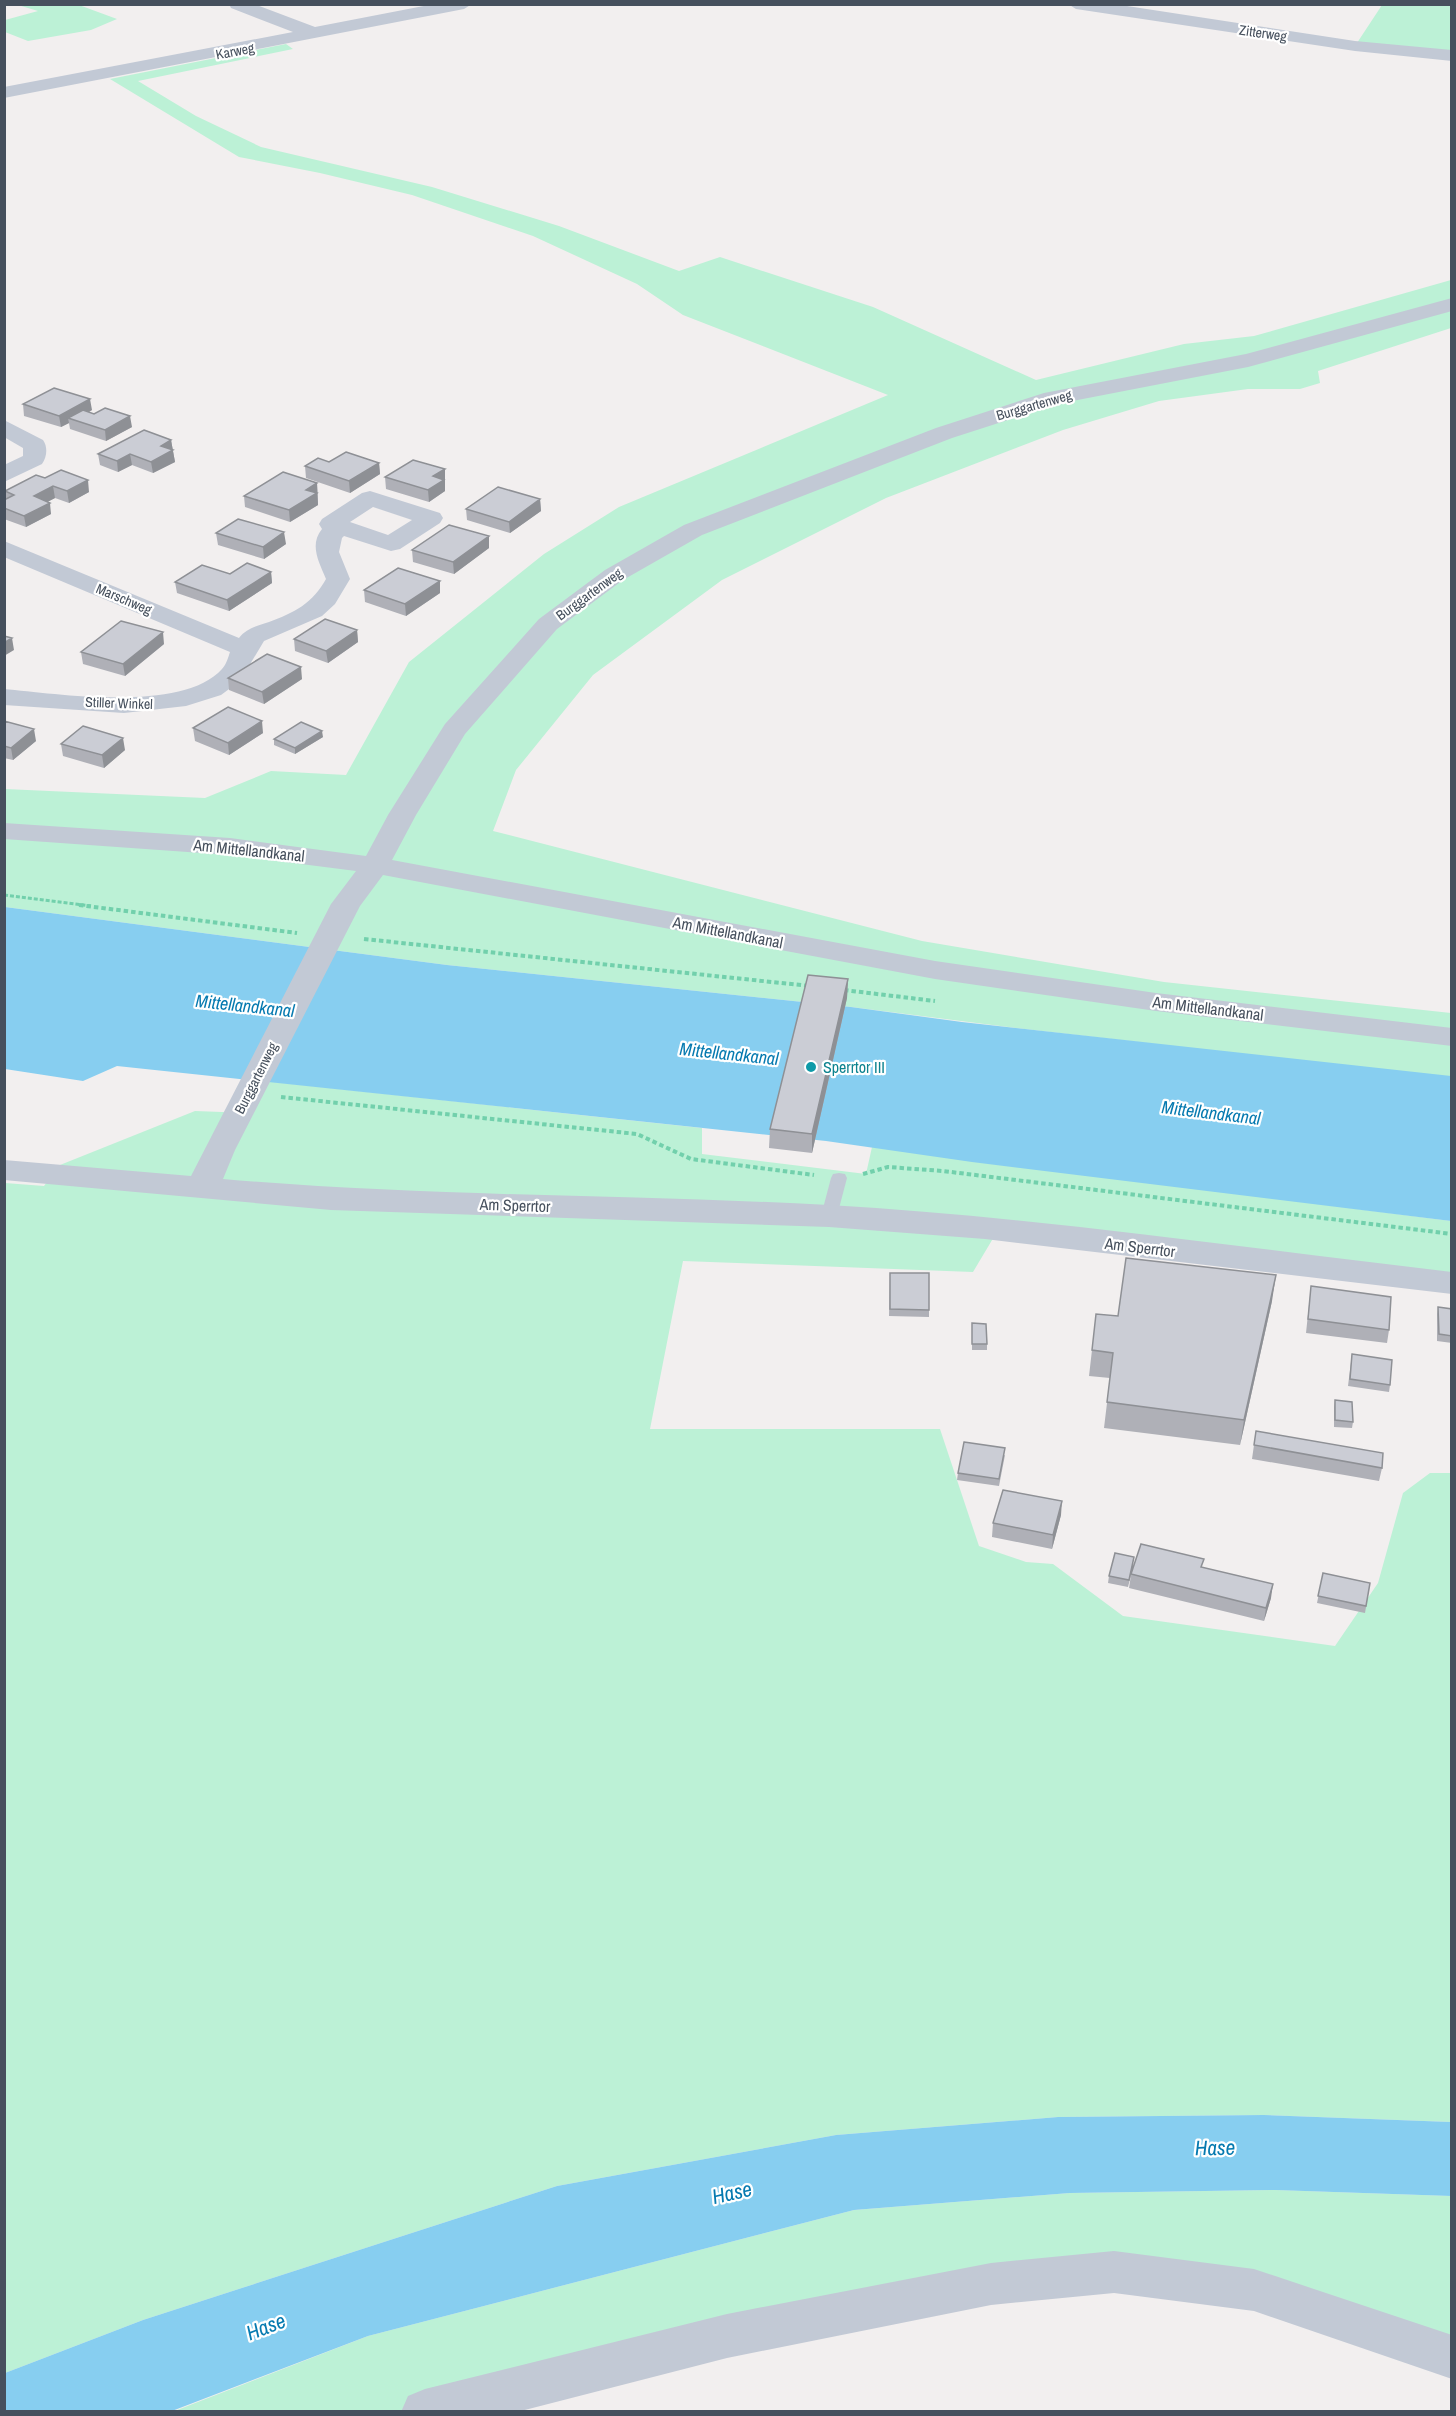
<svg xmlns="http://www.w3.org/2000/svg" width="1456" height="2416" viewBox="0 0 1456 2416" font-family="'Archivo Narrow',sans-serif">
	<style>
		.green { fill: #bcf1d6 }
		.water { fill: #87cef0 }
		.lines { fill: none; stroke-linecap: round; stroke-linejoin: round }
		.path-far1 { stroke: #72d0ac; stroke-width: 3; stroke-dasharray: 4 2; stroke-linecap: butt }
		.path { stroke: #72d0ac; stroke-width: 4; stroke-dasharray: 4.5 3; stroke-linecap: butt }
		.lane { fill: #c2c9d5; fill-rule: evenodd }
		.street { fill: #c2c9d5; fill-rule: evenodd }
		.wall { fill: #afb0b7 }
		.shaded-wall { fill: #8e9095 }
		.building { fill: #cbcdd5; stroke: #8e9095; stroke-width: 1.5 }
		.culture-dot { fill: #0f9aa8; stroke: #fff; stroke-width: 2 }
		.labels { text-anchor: middle; stroke-width: 4.5; stroke-linejoin: round; paint-order: stroke }
		.far-street-label { font-size: 14px; fill: #46505d; stroke: #fff }
		.street-label { font-size: 16px; fill: #46505d; stroke: #fff }
		.culture-label { font-size: 16px; fill: #0d838f; stroke: #fff; text-anchor: start }
		.water-label { font-size: 18px; font-style: italic; fill: #067ab0; stroke: #fff }
		.near-water-label { font-size: 21px; font-style: italic; fill: #067ab0; stroke: #fff }
	</style>
	<rect width="100%" height="100%" fill="#f2efef"/>
	<path class="green" d="M18,5H79L117,19L91,30L28,41L5,32V20L38,11Z
		M1382,5H1451V56L1355,46Z
		M286,44L293,49L138,81L196,116L261,147L432,187L559,226L679,271L720,257L873,307L1036,380L1184,344L1254,336L1451,280V328L1318,371L1320,383L1300,389H1248L1159,401L1063,430L886,498L722,580L593,675L516,770L493,831L922,941L1164,982L1451,1013V1078L1016,1028L851,1007L447,965L5,907V789L205,798L271,771L346,775L409,662L544,554L619,507L888,395L683,315L637,284L533,236L412,195L320,173L239,157L110,79Z
		M265,1081L702,1128V1154L866,1174L872,1147L1451,1221V1273L1004,1220L973,1272L683,1261L650,1429H940L979,1546L1026,1562L1053,1564L1123,1616L1335,1646L1378,1583L1403,1493L1430,1473H1451V2122L1264,2115L1058,2117L836,2135L557,2186L143,2320L5,2373V1183L44,1186L60,1165L195,1111L249,1113Z
		M1275,2190L1451,2196V2357L1114,2273L425,2411L172,2412L368,2336L854,2210L1070,2193Z"/>
	<path class="water" d="M5,907L447,965L851,1007L962,1022L1451,1076V1221L972,1162L826,1141L117,1066L83,1081L5,1069Z
		M1264,2115L1451,2122V2196L1275,2190L1070,2193L854,2210L368,2336L172,2411H5V2373L143,2320L557,2186L836,2135L1058,2117Z"/>
	<g class="lines">
		<path class="path-far1" d="M4,895L91,906"/>
		<path class="path" d="M79,905L297,933
			M364,939L810,986
			M844,990L935,1001
			M281,1097L637,1134L691,1159L814,1175
			M863,1174L888,1167L943,1171L1452,1234"/>
		<path class="lane" d="M839,1173L845,1174L847,1178L837,1216L835,1220H823L821,1216L831,1178L833,1174Z"/>
		<path class="street" d="M229,4H254L315,27L434,4H472L464,9L4,98V87L293,32L231,8Z
			M1068,4H1114L1355,41L1452,50V61L1355,51L1076,9Z
			M1452,298V311L1248,367L1057,404L952,438L702,535L623,580L557,629L465,734L416,815L392,860L935,961L1156,993L1452,1028V1046L1156,1011L935,979L383,875L360,906L235,1150L223,1179C425,1197 627,1194 829,1205C1037,1217 1245,1248 1452,1272V1294L985,1239L829,1227L331,1210L4,1180V1160L191,1176L331,904L356,871L230,855L4,839V823L230,838L366,856L388,815L445,724L539,619L605,570L684,525L936,428L1044,393L1246,354Z
			M4,420L43,440C48,447 47,457 42,464L4,482V465L23,456V448L4,437Z
			M370,491L440,513L443,518L440,523L400,549L391,551L344,536L342,538L339,552L350,579L335,604L322,616L264,641L240,681L221,695L186,706L124,713L4,705V689C58,694 183,713 222,669C226,665 228,658 230,652L4,557V541L239,638C247,628 257,626 269,622C294,613 313,603 326,579C319,562 309,545 322,529L319,524L322,519L362,493ZM373,507L412,520L388,535L350,522Z
			M1114,2251L1254,2269L1452,2335V2379L1254,2311L1114,2293L991,2305L727,2358L517,2412H401L408,2396L425,2389L727,2314L991,2263Z"/>
	</g>
	<path class="wall" d="M23,404L92,410L89,412L132,427L106,441L70,429L69,423L61,427L24,416Z
		M171,440L175,462L153,473L132,465L118,472L100,465L98,454Z
		M329,462L379,463L380,474L350,493L306,478L305,466Z
		M445,469V491L429,502L386,489L385,477Z
		M45,478L89,492L69,503L55,498L47,502L51,514L26,527L4,519V500L6,499L5,491Z
		M317,483L318,505L290,522L245,507L244,496Z
		M540,499L541,511L510,533L467,520L466,509Z
		M216,533L286,544L264,559L218,545Z
		M489,548L454,574L413,562L412,550Z
		M271,572L272,583L229,611L177,593L175,582L230,574Z
		M440,581V593L406,616L365,602L364,590Z
		M357,630L358,642L328,663L295,651L294,639Z
		M164,644L125,676L83,664L81,652Z
		M228,678L302,679L264,704L229,690Z
		M4,721L36,741L13,760L4,758Z
		M193,728L263,733L229,755L195,741Z
		M323,737L295,754L274,745V739Z
		M61,744L125,750L104,768L63,756Z
		M848,979L847,998L812,1153L769,1148L770,1129Z
		M890,1273L929,1310V1317L889,1316Z
		M1311,1286L1389,1330L1387,1343L1306,1333Z
		M1272,1301L1240,1445L1104,1428L1110,1378L1089,1376L1092,1350L1118,1316Z
		M1438,1307L1452,1309V1343L1437,1341V1314Z
		M972,1323L987,1344V1350H972Z
		M1352,1354L1390,1385L1389,1392L1348,1386Z
		M1335,1400L1353,1422L1352,1428L1334,1427V1407Z
		M1256,1431L1382,1468L1379,1481L1252,1459Z
		M1005,1455L999,1486L957,1480L958,1473Z
		M1061,1515L1052,1549L992,1537L993,1523Z
		M1134,1557L1131,1573L1202,1567L1271,1598L1264,1621L1129,1588L1131,1575L1128,1587L1108,1583L1109,1576Z
		M1323,1573L1370,1583L1365,1613L1317,1603Z"/>
	<path class="shaded-wall" d="M90,399L92,410L75,420L68,418L69,423L61,427L59,416Z
		M130,416L132,427L106,441L105,430Z
		M171,440L175,462L153,473L151,462L161,446Z
		M130,454L132,465L118,472L117,461Z
		M379,463L380,474L350,493L349,481Z
		M445,469V491L429,502L428,490L433,476Z
		M88,480L89,492L69,503L67,491Z
		M317,483L318,505L290,522L289,510L306,490Z
		M53,486L55,498L36,508L34,496Z
		M540,499L541,511L510,533L509,522Z
		M50,503L51,514L26,527L24,516Z
		M284,532L286,544L264,559L263,547Z
		M489,536V548L454,574L453,562Z
		M271,572L272,583L229,611L227,600Z
		M440,581V593L406,616L405,604Z
		M357,630L358,642L328,663L326,651Z
		M163,632L164,644L125,676L123,664Z
		M12,638L14,650L4,656V643Z
		M301,667L302,679L264,704L262,692Z
		M262,721L263,733L229,755L228,743Z
		M34,729L36,741L13,760L11,748Z
		M322,731L323,737L295,754V748Z
		M123,738L125,750L104,768L102,755Z
		M848,979L847,998L812,1153V1134Z
		M1276,1275L1272,1301L1240,1445L1244,1420Z
		M1062,1501L1061,1515L1052,1549L1053,1535Z
		M1273,1584L1271,1598L1264,1621L1266,1608Z"/>
	<path class="building" d="M54,388L90,399L59,416L23,404Z
		M105,408L130,416L105,430L68,418L83,410L94,414Z
		M144,430L171,440L161,446L173,450L151,462L130,454L117,461L98,454Z
		M346,452L379,463L349,481L305,466L318,458L329,462Z
		M413,460L445,469L433,476L444,480L428,490L385,477Z
		M61,470L88,480L67,491L53,486L34,496L50,503L24,516L4,508V500L14,495L5,491L36,475L45,478Z
		M283,472L317,483L306,490L317,493L289,510L244,496Z
		M498,487L540,499L509,522L466,509Z
		M238,519L284,532L263,547L216,533Z
		M449,525L489,536L453,562L412,550Z
		M247,563L271,572L227,600L175,582L202,565L230,574Z
		M398,568L440,581L405,604L364,590Z
		M325,619L357,630L326,651L294,639Z
		M121,621L163,632L123,664L81,652Z
		M4,636L12,638L4,643Z
		M267,654L301,667L262,692L228,678Z
		M228,707L262,721L228,743L193,728Z
		M4,721L34,729L11,748L4,746Z
		M301,722L322,731L295,748L274,739Z
		M83,726L123,738L102,755L61,744Z
		M808,975L848,979L812,1134L770,1129Z
		M1126,1258L1276,1275L1244,1420L1107,1402L1113,1353L1092,1350L1096,1314L1118,1316Z
		M890,1273H929V1310L890,1309Z
		M1311,1286L1391,1297L1389,1330L1308,1319Z
		M1438,1307L1452,1309V1336L1439,1334Z
		M972,1323L986,1324L987,1344H972Z
		M1352,1354L1392,1360L1390,1385L1350,1379Z
		M1335,1400L1352,1402L1353,1422L1335,1420Z
		M1256,1431L1383,1453L1382,1468L1254,1445Z
		M964,1442L1005,1448L999,1479L958,1473Z
		M1003,1490L1062,1501L1053,1535L993,1523Z
		M1141,1544L1204,1559L1201,1567L1273,1584L1266,1608L1131,1574Z
		M1115,1553L1134,1557L1129,1580L1109,1576Z
		M1323,1573L1370,1583L1366,1606L1318,1596Z"/>
	<circle class="culture-dot" cx="811" cy="1067" r="6"/>
	<g class="labels">
		<g class="far-street-label">
			<text transform="translate(1263 33) rotate(8)" y="5">Zitterweg</text>
			<text transform="translate(235 51) rotate(-11)" y="5">Karweg</text>
			<text transform="translate(1034 405) rotate(-16)" y="5">Burggartenweg</text>
			<text transform="translate(589 594) rotate(-36)" y="5">Burggartenweg</text>
			<text transform="translate(124 599) rotate(23)" y="5">Marschweg</text>
			<text transform="translate(119 703) rotate(2)" y="5">Stiller Winkel</text>
			<text transform="translate(256 1078) rotate(-63)" y="5">Burggartenweg</text>
		</g>
		<g class="street-label">
			<text transform="translate(249 850) rotate(6)" y="6">Am Mittellandkanal</text>
			<text transform="translate(728 932) rotate(11)" y="6">Am Mittellandkanal</text>
			<text transform="translate(1208 1008) rotate(7)" y="6">Am Mittellandkanal</text>
			<text transform="translate(515 1205) rotate(2)" y="6">Am Sperrtor</text>
			<text transform="translate(1140 1247) rotate(7)" y="6">Am Sperrtor</text>
		</g>
		<g class="culture-label">
			<text x="823" y="1073">Sperrtor III</text>
		</g>
		<g class="water-label">
			<text transform="translate(245 1006) rotate(6)" y="6">Mittellandkanal</text>
			<text transform="translate(729 1054) rotate(6)" y="6">Mittellandkanal</text>
			<text transform="translate(1211 1113) rotate(7)" y="6">Mittellandkanal</text>
		</g>
		<g class="near-water-label">
			<text transform="translate(1215 2148) rotate(-1)" y="7">Hase</text>
			<text transform="translate(732 2193) rotate(-13)" y="7">Hase</text>
			<text transform="translate(266 2327) rotate(-21)" y="7">Hase</text>
		</g>
	</g>
	<rect width="1456" height="2416" fill="none" stroke="#46505d" stroke-width="12"/>
</svg>
